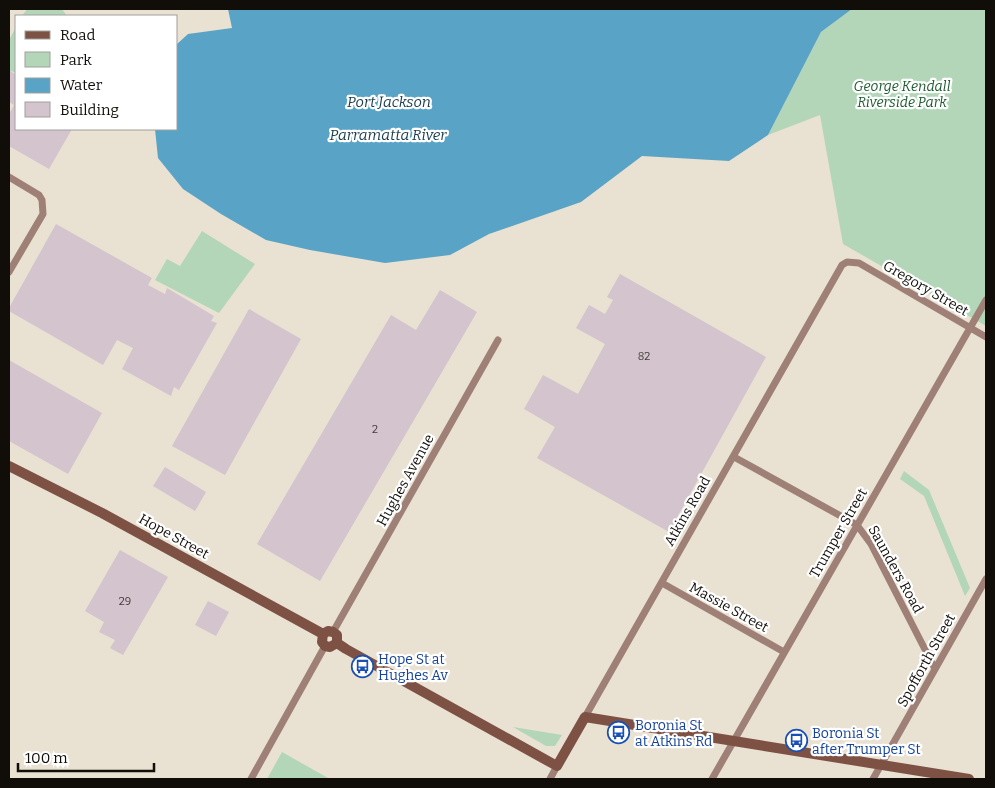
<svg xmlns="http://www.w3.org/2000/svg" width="995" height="788" viewBox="0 0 995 788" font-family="Bitter,serif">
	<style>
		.green { fill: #b3d6b9 }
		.water { fill: #59a3c6 }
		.building { fill: #d4c4cd }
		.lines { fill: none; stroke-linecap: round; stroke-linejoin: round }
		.street { stroke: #9f8077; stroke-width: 7 }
		.secondary { stroke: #7d5245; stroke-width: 10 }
		.labels { text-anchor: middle; stroke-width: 4.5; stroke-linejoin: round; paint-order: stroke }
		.number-label { font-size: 11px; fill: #423c3a }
		.park-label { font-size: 14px; font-style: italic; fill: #1c5b2f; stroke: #fff }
		.street-label { font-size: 14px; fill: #110e09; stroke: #fff }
		.transit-label { font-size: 14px; fill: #164399; stroke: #fff; text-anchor: start }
		.water-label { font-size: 15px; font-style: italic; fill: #1a3c4b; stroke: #fff }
	</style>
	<rect width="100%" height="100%" fill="#e9e1d2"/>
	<path class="green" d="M27,9H62L67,16H22Z
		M852,9H986V326L843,244L820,115L768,135L821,32Z
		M16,27V73L9,70V40Z
		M202,231L255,264L219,313L155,280L167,259L180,266Z
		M904,471L929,490L970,588L965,596L924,496L900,479Z
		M513,727L562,735L555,746H546Z
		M282,752L328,778V779H267Z"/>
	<path class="water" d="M228,9H852L821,32L768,135L729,161L642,156L581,202L489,234L450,255L385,263L310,250L266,240L221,214L183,189L158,158L155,129H176V45L188,34L232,28Z"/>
	<path class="building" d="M9,70L16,75V129H72L49,169L9,146V114L14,105L9,102Z
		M56,224L152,278L148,285L165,294L167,288L214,316L211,321L217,323L179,390L174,387L171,396L122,369L133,348L117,340L103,365L9,311V308Z
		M620,274L766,357L669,532L537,458L555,427L524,409L543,375L578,394L605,344L576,328L589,305L605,314L613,300L607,297Z
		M440,290L477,312L320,581L257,544L391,315L416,330Z
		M249,309L301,339L225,475L172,446Z
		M9,360L102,413L68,474L9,441Z
		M165,467L206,492L195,511L153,486Z
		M120,550L168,577L123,655L110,648L115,640L99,632L104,622L85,611Z
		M208,601L229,612L216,636L195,625Z"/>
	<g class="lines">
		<path class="street" d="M9,177L39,195L42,200L43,214L9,272
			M734,457L857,525L871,544L935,669
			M662,583L784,652
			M333,632L498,340
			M585,717L842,265L847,262L859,263L986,337
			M251,779L325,646
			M550,779L557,766
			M712,779L986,300
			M873,779L986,579"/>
		<path class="secondary" d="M9,466L102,513L323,634
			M323,634L322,642L325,646L330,647L337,643
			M323,634L328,631L333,632L337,635V643
			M337,643L346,649L557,766L585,717L969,779"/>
	</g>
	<defs>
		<symbol id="bus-ring" viewBox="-11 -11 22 22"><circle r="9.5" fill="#fff" stroke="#1a4fb4" stroke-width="1.5"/><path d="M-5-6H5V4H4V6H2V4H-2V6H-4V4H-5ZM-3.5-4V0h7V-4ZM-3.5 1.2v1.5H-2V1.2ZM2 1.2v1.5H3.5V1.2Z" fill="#1a4fb4"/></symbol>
	</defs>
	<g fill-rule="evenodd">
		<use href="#bus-ring" x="350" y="654" width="25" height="25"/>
		<use href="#bus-ring" x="606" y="720" width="25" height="25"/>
		<use href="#bus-ring" x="784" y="728" width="25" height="25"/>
	</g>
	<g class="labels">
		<g class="number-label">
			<text x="644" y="360">82</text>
			<text x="375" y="433">2</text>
			<text x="125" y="605">29</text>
		</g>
		<g class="park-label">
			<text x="902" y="91">George Kendall<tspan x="902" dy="16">Riverside Park</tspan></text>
		</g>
		<g class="street-label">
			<text transform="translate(926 288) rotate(30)" y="5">Gregory Street</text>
			<text transform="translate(405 480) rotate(-61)" y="5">Hughes Avenue</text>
			<text transform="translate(687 511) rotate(-60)" y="5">Atkins Road</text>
			<text transform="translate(838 533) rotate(-60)" y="5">Trumper Street</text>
			<text transform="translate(174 536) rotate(29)" y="5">Hope Street</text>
			<text transform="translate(896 569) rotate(61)" y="5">Saunders Road</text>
			<text transform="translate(729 607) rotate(29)" y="5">Massie Street</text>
			<text transform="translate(926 660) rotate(-61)" y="5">Spofforth Street</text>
		</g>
		<g class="transit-label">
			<text x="378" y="664">Hope St at<tspan x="378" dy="16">Hughes Av</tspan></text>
			<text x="635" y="730">Boronia St<tspan x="635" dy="16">at Atkins Rd</tspan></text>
			<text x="812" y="738">Boronia St<tspan x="812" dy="16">after Trumper St</tspan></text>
		</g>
		<g class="water-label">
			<text x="389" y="107">Port Jackson</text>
			<text x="388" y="140">Parramatta River</text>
		</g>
	</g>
	<rect width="995" height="788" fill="none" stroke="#110e09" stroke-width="20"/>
	<rect x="15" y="15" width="162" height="115" fill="#ffffff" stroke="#a09f9d"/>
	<rect x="25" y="31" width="25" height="8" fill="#7d5245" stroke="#a09f9d"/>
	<text x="60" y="40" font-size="15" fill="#110e09">Road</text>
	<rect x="25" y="52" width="25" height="15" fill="#b3d6b9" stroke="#a09f9d"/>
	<text x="60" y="65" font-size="15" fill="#110e09">Park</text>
	<rect x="25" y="78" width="25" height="15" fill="#59a3c6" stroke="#a09f9d"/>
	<text x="60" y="90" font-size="15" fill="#110e09">Water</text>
	<rect x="25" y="102" width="25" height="15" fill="#d4c4cd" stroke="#a09f9d"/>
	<text x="60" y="115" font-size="15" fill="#110e09">Building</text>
	<path d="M18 763v8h136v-8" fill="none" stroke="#110e09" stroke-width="2.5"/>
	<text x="25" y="763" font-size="15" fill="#110e09" stroke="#ffffff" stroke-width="4" paint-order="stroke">100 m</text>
</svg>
